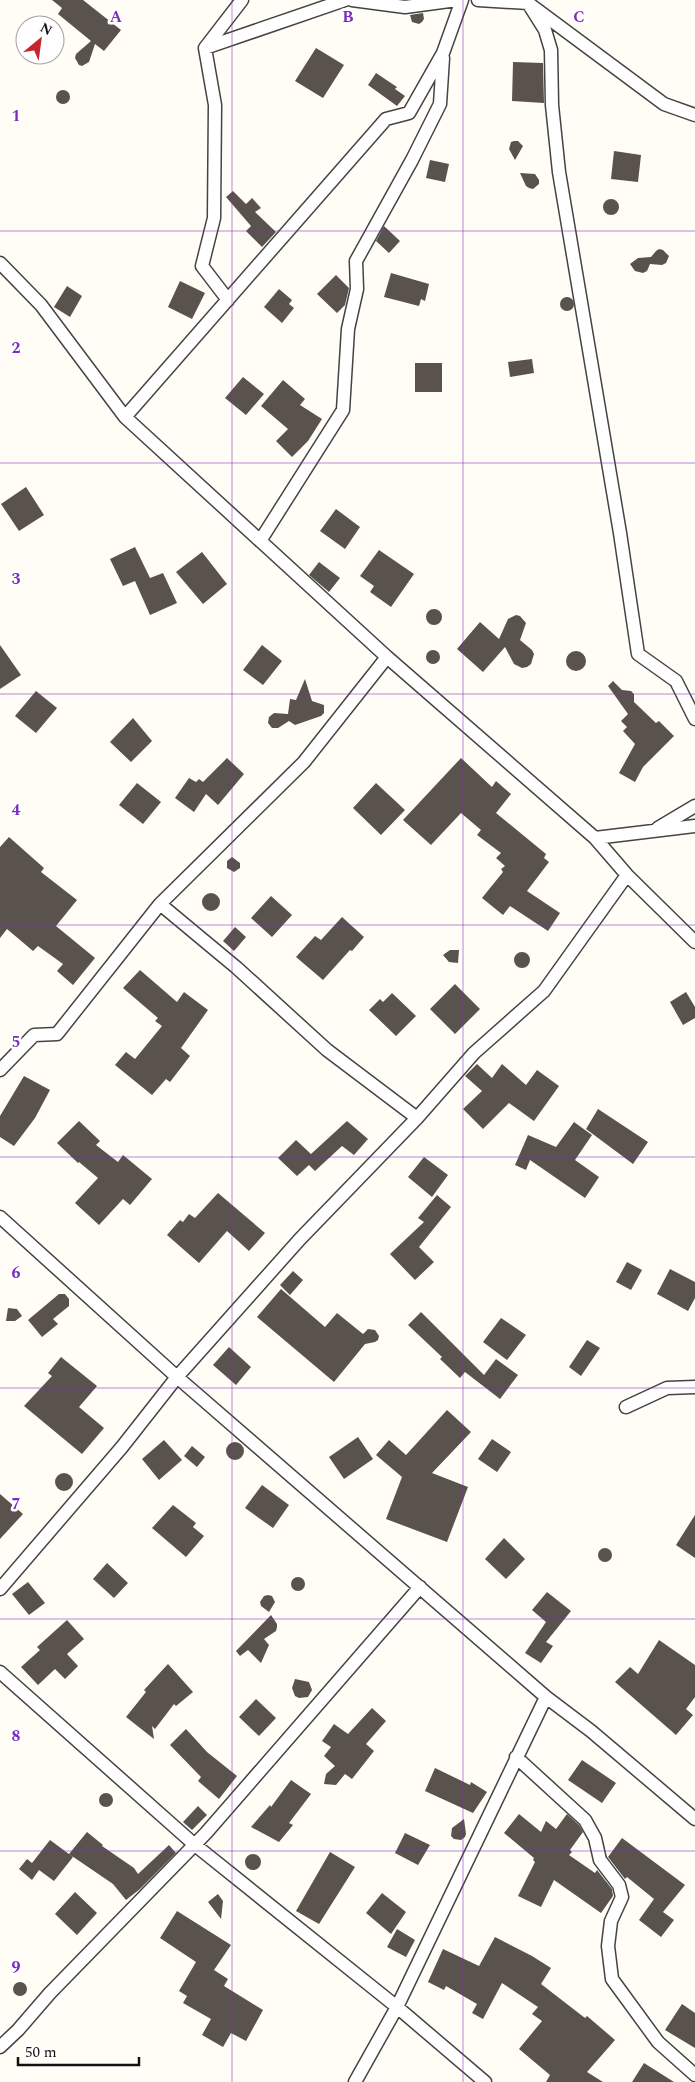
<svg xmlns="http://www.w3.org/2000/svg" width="695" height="2082" viewBox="0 0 695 2082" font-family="Spectral,serif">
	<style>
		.building { fill: #5a524d }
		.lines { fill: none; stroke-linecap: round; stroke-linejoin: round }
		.street-casing { stroke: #444; stroke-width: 15 }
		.street { stroke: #fff; stroke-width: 12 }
		.grid { fill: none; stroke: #7b2cbf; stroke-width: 1; stroke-opacity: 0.55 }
		.grid-label { font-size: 16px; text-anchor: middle; font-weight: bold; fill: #7b2cbf; stroke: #fff; stroke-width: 5; stroke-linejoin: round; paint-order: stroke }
	</style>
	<rect width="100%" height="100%" fill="#fffdf5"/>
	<path class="building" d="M52,0H83L121,30L104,51L95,44L89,62L82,66L79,65L75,58L76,54L91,41L58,14L62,8Z
		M423,13L424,19L422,22L419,24L412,22L410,15Z
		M316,48L344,65L323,98L295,81Z
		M513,62L543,63L544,103L512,101Z
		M376,73L397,87L395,89L405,96L397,106L368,85Z
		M56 97a7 7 0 1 1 14 0a7 7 0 1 1-14 0Z
		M514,141H518L523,146L515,160L509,149L511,142Z
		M614,151L641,155L638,182L611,179Z
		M430,160L449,164L445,182L426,178Z
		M520,173L535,174L539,180V184L533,189L529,188L526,186Z
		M233,191L246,204L252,198L261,208L255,212L276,232L262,247L246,231L251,226L226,197Z
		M603 207a8 8 0 1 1 16 0a8 8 0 1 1-16 0Z
		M384,226L400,241L389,253L376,241Z
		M659,249L663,250L669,256L666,263L662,265L650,264L647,271L643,273L635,271L630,264L638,258L651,257L656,251Z
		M391,273L429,284L425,301L421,299L419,306L384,297Z
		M336,275L349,288L345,305L337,313L317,294Z
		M180,281L205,293L192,319L168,307Z
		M67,286L82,296L70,317L54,307Z
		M279,289L292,300L289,304L294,308L282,323L264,307Z
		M560 304a7 7 0 1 1 14 0a7 7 0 1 1-14 0Z
		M532,359L534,373L510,377L508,362Z
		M415,363H442V392H415Z
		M243,377L264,394L246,415L225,398Z
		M283,380L305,399L300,405L322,419L308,441L292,457L276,441L288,429L261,406Z
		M26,487L44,515L19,531L1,504Z
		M336,509L360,527L345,549L320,531Z
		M135,547L150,578L163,573L177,603L150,615L135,581L123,586L110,559Z
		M379,550L414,574L391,607L370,592L374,586L360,576Z
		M202,552L227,584L203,604L176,572Z
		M319,562L340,578L329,592L309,575Z
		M426 617a8 8 0 1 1 16 0a8 8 0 1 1-16 0Z
		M516,615L520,616L526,623L520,640L532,650L534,654L531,664L527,667L522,668L514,664L505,647L483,672L457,649L480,622L499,639L508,619Z
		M0,645L21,675L0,689Z
		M262,645L282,661L263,685L243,670Z
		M426 657a7 7 0 1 1 14 0a7 7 0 1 1-14 0Z
		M566 661a10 10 0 1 1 20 0a10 10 0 1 1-20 0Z
		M305,679L312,701L324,705V713L321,716L295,725L289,721L278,728H272L268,723L269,717L274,713L288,714L290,699L296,700Z
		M613,681L622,690L631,691L634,694V702L656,723L659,721L674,736L643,767L635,782L619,773L635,744L623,731L627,727L621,721L628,714L608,686Z
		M36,691L57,708L36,733L15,716Z
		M133,718L152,741L131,762L110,742Z
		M227,758L244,774L218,805L206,794L194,812L175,798L189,778L196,782L199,779L203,782Z
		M461,758L492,787L496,781L511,794L496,813L546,854L544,858L549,862L527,891L560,913L548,931L510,906L503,915L482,898L503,872L501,869L505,866L496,858L501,853L477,835L481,830L461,813L431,845L403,820Z
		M137,783L161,802L143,824L119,805Z
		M376,783L405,810L381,835L353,808Z
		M9,837L44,868L41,872L77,900L56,926L95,958L73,985L57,971L63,964L38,946L33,951L7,929L0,938V847Z
		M232,857L240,863V868L234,872L227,868V861Z
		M202 902a9 9 0 1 1 18 0a9 9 0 1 1-18 0Z
		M271,896L292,915L272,937L251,918Z
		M342,917L364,937L352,951L350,950L323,980L296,957L315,936L321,940Z
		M235,927L246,937L234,951L223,941Z
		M450,950H459L458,963L449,962L443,955Z
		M514 960a8 8 0 1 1 16 0a8 8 0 1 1-16 0Z
		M140,970L177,1002L184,992L208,1010L181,1048L190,1056L170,1082L166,1079L152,1095L115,1065L126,1052L135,1059L162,1026L155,1021L158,1018L123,988Z
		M455,984L480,1009L455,1034L430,1009Z
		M686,992L695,1007V1018L683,1025L670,1002Z
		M392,993L416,1016L396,1036L369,1010L380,999L383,1002Z
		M477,1064L492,1078L502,1064L526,1085L537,1070L559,1086L534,1121L509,1103L483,1129L463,1109L482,1091L465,1076Z
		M24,1076L50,1090L35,1118L14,1146L0,1137V1116Z
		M598,1109L648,1142L633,1164L586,1129Z
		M79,1121L100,1141L96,1145L118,1162L123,1155L152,1179L130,1205L123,1199L99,1225L75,1203L98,1178L79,1162L78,1163L57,1143Z
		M347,1121L368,1139L354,1155L342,1146L315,1171L309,1165L297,1176L278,1158L296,1140L311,1154Z
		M574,1122L592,1135L575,1160L599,1177L585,1198L530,1160L526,1170L515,1165L528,1135L556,1147Z
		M424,1157L448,1175L432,1197L408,1177Z
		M218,1193L265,1233L249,1251L227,1231L199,1263L167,1235L180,1220L183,1222L189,1214L195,1218Z
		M437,1195L451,1207L419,1247L434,1262L415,1280L390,1254L424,1222L418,1218Z
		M627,1262L642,1270L631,1290L616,1282Z
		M670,1269L695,1282V1298L688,1311L657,1294Z
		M293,1271L303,1280L290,1295L280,1285Z
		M281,1289L325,1327L337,1313L363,1334L368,1329L375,1330L379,1336L378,1340L375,1342L365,1344L334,1382L257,1317Z
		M59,1294H65L69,1299V1306L53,1319L58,1324L42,1337L28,1320Z
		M8,1308L17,1309L22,1316L15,1321H6Z
		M421,1312L484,1375L496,1359L518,1375L500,1399L465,1372L460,1378L440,1359L442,1357L408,1325Z
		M501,1318L526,1335L507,1360L483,1342Z
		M587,1340L600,1348L581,1376L569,1367Z
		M229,1347L251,1367L236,1385L213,1365Z
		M61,1357L97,1386L79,1407L104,1428L82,1454L24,1406L52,1376L48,1373Z
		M447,1410L471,1432L432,1473L468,1487L447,1542L386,1519L402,1477L376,1455L389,1440L406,1455Z
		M358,1437L373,1459L344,1479L329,1457Z
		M492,1439L511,1452L497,1472L478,1459Z
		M164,1440L182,1460L159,1480L142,1459Z
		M226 1451a9 9 0 1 1 18 0a9 9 0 1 1-18 0Z
		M192,1446L205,1457L197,1467L184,1456Z
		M55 1482a9 9 0 1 1 18 0a9 9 0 1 1-18 0Z
		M262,1485L289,1505L273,1528L245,1508Z
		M0,1494L23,1514L0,1539Z
		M173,1505L196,1523L193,1527L204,1536L186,1557L152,1528Z
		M695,1515V1558L676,1545Z
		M504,1538L525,1559L506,1579L485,1559Z
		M598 1555a7 7 0 1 1 14 0a7 7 0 1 1-14 0Z
		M107,1563L128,1583L114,1598L93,1579Z
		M291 1584a7 7 0 1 1 14 0a7 7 0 1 1-14 0Z
		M28,1582L45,1603L29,1615L12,1594Z
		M547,1592L571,1611L546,1642L553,1646L541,1663L525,1653L546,1622L532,1610Z
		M268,1595L272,1596L275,1602L269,1612L261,1606L260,1602L264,1596Z
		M271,1615L277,1624V1627L276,1631L264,1639L269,1645L261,1663L248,1650L240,1656L236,1651Z
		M67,1620L84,1639L67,1654L78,1666L65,1679L55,1669L38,1685L21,1667L40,1650L37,1647Z
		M659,1640L695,1665V1697L686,1709L693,1715L676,1735L615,1682L630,1667L638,1674Z
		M168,1664L193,1692L176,1706L174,1704L155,1729L152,1726L154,1739L126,1717L146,1692L144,1690Z
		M295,1679L309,1682L312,1690L308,1697L299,1698L295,1696L292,1688Z
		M256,1699L276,1718L259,1736L239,1717Z
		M372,1708L386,1721L366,1744L374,1751L352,1779L345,1774L336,1785L324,1784L326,1774L335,1766L324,1756L331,1747L322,1741L334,1724L348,1734Z
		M186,1729L207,1752L237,1776L219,1799L198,1781L201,1777L170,1745Z
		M582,1760L616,1783L602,1803L568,1780Z
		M435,1768L470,1785L471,1782L487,1792L473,1813L425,1791Z
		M291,1780L311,1794L289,1823L293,1825L279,1842L251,1827L270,1805L271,1807Z
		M99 1800a7 7 0 1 1 14 0a7 7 0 1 1-14 0Z
		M198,1806L207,1815L192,1830L183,1822Z
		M519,1814L541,1832L546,1821L556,1829L567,1814L579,1825L583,1832L570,1850L572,1852L569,1855L595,1873L597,1870L612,1889L613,1896L601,1913L554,1880L541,1907L518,1896L535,1862L533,1860L534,1858L504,1833Z
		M464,1819L466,1834L465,1837L461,1840L454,1839L451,1836L452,1828Z
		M87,1832L103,1845L102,1846L134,1868L138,1874L169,1845L176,1853L140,1889L126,1900L113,1884L69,1854Z
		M405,1833L430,1845L418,1865L395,1853Z
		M622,1838L685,1885L663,1912L674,1920L661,1937L639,1920L654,1899L627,1877L625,1879L608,1857Z
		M50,1840L73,1857L54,1881L39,1870L32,1880L19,1869L27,1859L32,1863Z
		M330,1852L355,1867L319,1924L296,1911Z
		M245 1862a8 8 0 1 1 16 0a8 8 0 1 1-16 0Z
		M75,1892L97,1913L77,1935L55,1914Z
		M382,1893L406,1912L391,1934L366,1913Z
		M218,1894L223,1901L221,1919L208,1902Z
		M177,1911L231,1945L214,1970L228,1979L224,1986L263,2010L246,2041L231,2033L223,2047L202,2035L211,2019L183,2003L187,1996L179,1991L196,1962L160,1938Z
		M397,1929L415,1940L406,1957L387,1947Z
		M495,1937L532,1956L551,1968L541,1984L585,2018L587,2016L615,2040L587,2072L603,2082H546L550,2075L519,2049L542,2021L532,2014L538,2007L502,1983L483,2019L472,2013L477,2004L446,1986L444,1990L428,1982L443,1949L479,1966Z
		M13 1989a7 7 0 1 1 14 0a7 7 0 1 1-14 0Z
		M682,2004L695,2013V2048L665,2030Z
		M644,2063L674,2082H632Z"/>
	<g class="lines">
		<defs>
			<path id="street" d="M352,0L405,7L457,0
				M478,0L528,3L664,104L695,115
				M528,3L545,30L551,50L552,105L559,172L620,533L638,654L676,681L695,719
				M205,48L345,0
				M0,263L41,305L125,417L387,657L595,838L695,826
				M228,300L202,266L214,218L215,105L205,48L242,0
				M125,417L386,119L409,113L443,53L462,0
				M260,541L343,410L348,329L357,289L356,261L412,160L440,104L443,58
				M658,828L695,806
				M595,838L627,875L695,942
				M160,904L237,968L327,1050L417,1118
				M0,1070L34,1035L57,1034L160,904L304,762L387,657
				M0,1217L177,1377L546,1697L591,1731L695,1819
				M626,1407L667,1388L695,1387
				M0,1589L122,1447L177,1377L300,1239L417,1118L474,1053L544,991L627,875
				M0,1672L195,1845L397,2007L485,2082
				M516,1757L585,1820L595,1838L600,1860L619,1885L622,1897L611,1921L608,1946L612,1979L658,2042L695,2075
				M0,2047L18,2030L50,1993L206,1833L420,1587
				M355,2082L397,2007L546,1697"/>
		</defs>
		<use href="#street" class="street-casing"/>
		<use href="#street" class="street"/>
	</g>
	<path class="grid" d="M232,0V2082M463,0V2082M0,231H695M0,463H695M0,694H695M0,925H695M0,1157H695M0,1388H695M0,1619H695M0,1851H695"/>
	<g class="grid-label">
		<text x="116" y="22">A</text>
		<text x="348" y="22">B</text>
		<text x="579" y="22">C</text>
		<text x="16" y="121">1</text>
		<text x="16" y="353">2</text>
		<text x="16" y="584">3</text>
		<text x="16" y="815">4</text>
		<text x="16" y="1047">5</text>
		<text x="16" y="1278">6</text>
		<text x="16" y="1509">7</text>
		<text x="16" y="1741">8</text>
		<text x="16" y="1972">9</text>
	</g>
	<g transform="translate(40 40) rotate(29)"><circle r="24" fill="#ffffff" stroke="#a0a0a0"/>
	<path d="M0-4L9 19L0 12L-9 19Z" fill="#c4262e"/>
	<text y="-8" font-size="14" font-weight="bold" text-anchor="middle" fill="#111111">N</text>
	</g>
	<path d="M18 2057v8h121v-8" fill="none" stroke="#111111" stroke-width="2.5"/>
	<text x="25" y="2057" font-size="15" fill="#111111" stroke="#ffffff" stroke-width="4" paint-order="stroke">50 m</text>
</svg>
